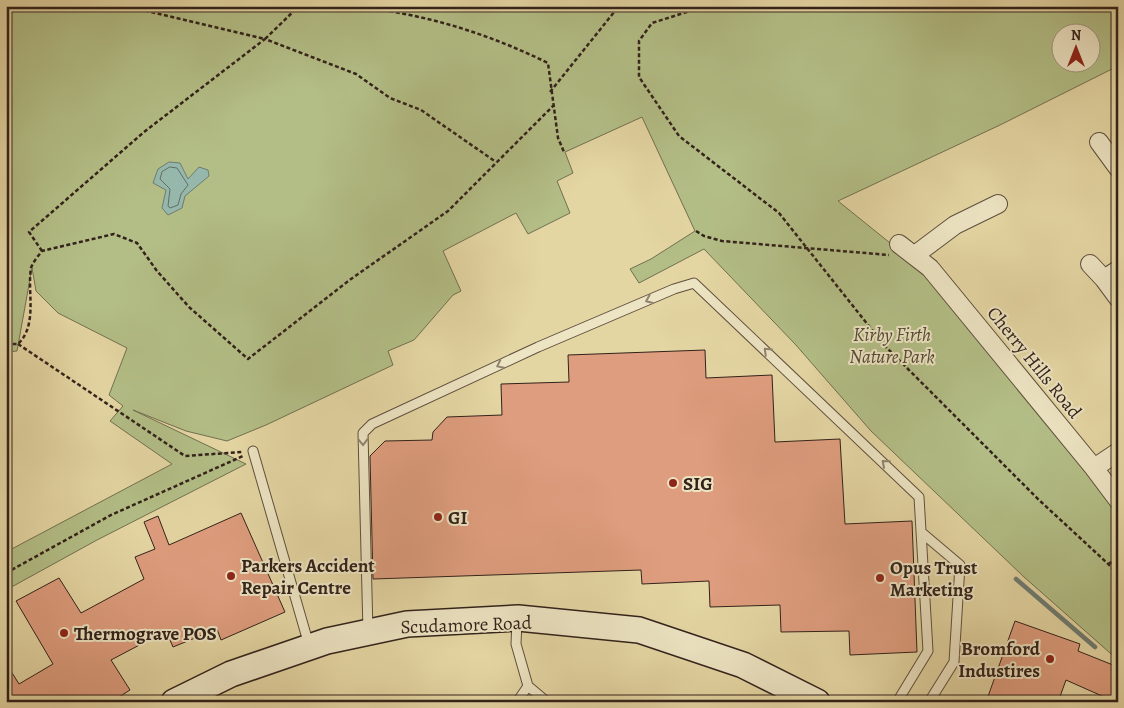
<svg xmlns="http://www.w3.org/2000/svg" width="1124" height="708" viewBox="0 0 1124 708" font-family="Alegreya,serif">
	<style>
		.green { fill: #b3be86; stroke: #727050; fill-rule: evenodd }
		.water { fill: #96b8ac; stroke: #6e7c72 }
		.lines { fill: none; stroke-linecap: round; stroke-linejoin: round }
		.shore { stroke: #646d64; stroke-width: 1 }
		.stream { stroke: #6e7c72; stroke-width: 4.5 }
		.building { fill: #de9d7e; stroke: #32221b }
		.lane-casing { stroke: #5e4f3d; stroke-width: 11 }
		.street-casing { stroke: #5e4f3d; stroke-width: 20 }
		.secondary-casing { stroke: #32221b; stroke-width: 28 }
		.path { stroke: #32221b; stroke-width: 2.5; stroke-dasharray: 4 2.5; stroke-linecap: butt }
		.lane { stroke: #ede4c3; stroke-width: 9 }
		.street { stroke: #ede4c3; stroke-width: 18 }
		.secondary { stroke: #ede4c3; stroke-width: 25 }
		.oneway { stroke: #90836f }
		.poi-dot { fill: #8f2418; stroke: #ede4c3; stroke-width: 2 }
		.labels { text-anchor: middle; stroke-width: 4; stroke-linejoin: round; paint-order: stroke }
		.park-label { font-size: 19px; font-style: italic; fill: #524936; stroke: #ede4c3 }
		.street-label { font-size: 19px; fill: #32221b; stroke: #ede4c3 }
		.poi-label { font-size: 19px; font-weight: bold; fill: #32221b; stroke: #ede4c3; text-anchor: start }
	</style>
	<rect width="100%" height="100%" fill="#e4d6a3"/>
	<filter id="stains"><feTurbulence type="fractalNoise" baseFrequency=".004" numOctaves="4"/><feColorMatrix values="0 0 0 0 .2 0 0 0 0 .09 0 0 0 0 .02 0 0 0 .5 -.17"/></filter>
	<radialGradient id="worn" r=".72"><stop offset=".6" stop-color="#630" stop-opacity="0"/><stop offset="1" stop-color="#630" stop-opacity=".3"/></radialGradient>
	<path class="green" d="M6,6H1118V66L1000,125L838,201L926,272L1118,513V660L1024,577L871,431L795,344L704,249L639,283L630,269L651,259L695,231L642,117L565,152L573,173L557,181L570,213L528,234L516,213L443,251L461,291L453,295L414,340L388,351L393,365L266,425L227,441L186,431L133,410L246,464L97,540L6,590V552L172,464L110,421L123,406L109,395L127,348L58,313L36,291L32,268L17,351L6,352ZM1062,32H1092V62H1062Z"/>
	<path class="water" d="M169,162L180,163L188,179L199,167L208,170L209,176L185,196L182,208L168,215L162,208L166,190L153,183L158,169Z"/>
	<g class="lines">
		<path class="shore" d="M170,167L177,168L188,185L181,194L178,205L170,208L168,206L170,189L160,179L162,172Z"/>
		<path class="stream" d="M1016,579L1095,647"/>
	</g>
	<path class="building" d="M705,350L706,378L772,375L775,442L840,439L845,524L912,521L917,652L850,655L849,631L781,632L780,605L710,607L709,581L642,584L641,570L373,579L370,456L385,441L432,440L433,432L447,417L502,415L501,384L569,382L568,355Z
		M241,513L285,612L221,640L217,629L173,647L166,631L111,660L130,690L111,702H6V663L19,684L53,664L16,601L59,578L81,613L144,579L135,557L155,549L144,522L158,516L169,545Z
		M1015,621L1080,644L1078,651L1118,667V682L1111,700L1066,680L1058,702H986Z"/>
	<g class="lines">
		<defs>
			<path id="lane" d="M253,451L309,645
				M921,532L960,565L954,662L929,702
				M517,621L516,644L528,686L547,702
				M368,632L363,433L372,424L538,347L674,289L694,283L919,497L928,651L897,702
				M517,702L528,686"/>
			<path id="street" d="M1099,142L1118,168
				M899,244L930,268L1094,468L1118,500
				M915,255L955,225L998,204
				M1090,264L1104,279
				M1118,270L1104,279L1118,298
				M1094,468L1118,452"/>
			<path id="secondary" d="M174,702L231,674L327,641L407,624L518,618L639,630L743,665L817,702"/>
		</defs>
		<use href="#lane" class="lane-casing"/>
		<use href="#street" class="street-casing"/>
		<use href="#secondary" class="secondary-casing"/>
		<path class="path" d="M126,6L265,39L299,6
			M387,6L388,11C444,20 497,38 548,63L558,138L564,152
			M706,6L652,23L639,41V77L679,136L779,213L884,345L1039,500L1118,573
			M550,92L619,6
			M696,231L704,236L722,241L889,255
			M42,251L29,232L144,132L265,39L356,74L390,98L421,110L496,162
			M6,344H18C38,325 27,292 31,268C33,262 38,256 42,251L114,234L137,243L157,271L189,307L248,359L351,279L448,211L553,106
			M18,344L185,456L242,452
			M1109,563L1118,562
			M6,573L111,515L243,456"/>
		<use href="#lane" class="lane"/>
		<use href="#street" class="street"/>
		<use href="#secondary" class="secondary"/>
	</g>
	<defs><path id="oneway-chevron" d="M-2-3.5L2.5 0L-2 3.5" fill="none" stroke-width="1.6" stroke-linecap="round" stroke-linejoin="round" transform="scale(1.25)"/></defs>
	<g class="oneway">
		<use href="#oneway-chevron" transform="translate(649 300) rotate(157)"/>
		<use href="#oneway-chevron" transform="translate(767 351) rotate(-136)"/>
		<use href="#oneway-chevron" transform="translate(500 365) rotate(154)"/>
		<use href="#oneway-chevron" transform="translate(363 442) rotate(89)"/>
		<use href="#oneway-chevron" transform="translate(885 463) rotate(-139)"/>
	</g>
	<g class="poi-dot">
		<circle cx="673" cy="483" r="5"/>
		<circle cx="438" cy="517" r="5"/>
		<circle cx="231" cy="576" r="5"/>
		<circle cx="880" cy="578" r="5"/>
		<circle cx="64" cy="633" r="5"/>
		<circle cx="1050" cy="659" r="5"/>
	</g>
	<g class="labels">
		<g class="park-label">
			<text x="892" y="341">Kirby Firth<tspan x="892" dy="22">Nature Park</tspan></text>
		</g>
		<g class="street-label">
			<text transform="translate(1035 362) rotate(51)" y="7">Cherry Hills Road</text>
			<text transform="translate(466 624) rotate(-2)" y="7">Scudamore Road</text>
		</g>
		<g class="poi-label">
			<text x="683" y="490">SIG</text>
			<text x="448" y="524">GI</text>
			<text x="241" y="572">Parkers Accident<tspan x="241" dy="22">Repair Centre</tspan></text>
			<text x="890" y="574">Opus Trust<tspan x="890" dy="22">Marketing</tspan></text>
			<text x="74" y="640">Thermograve POS</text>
			<text x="1040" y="655" text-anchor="end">Bromford<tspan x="1040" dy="22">Industires</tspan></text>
		</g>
	</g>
	<rect width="1124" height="708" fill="none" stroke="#e4d6a3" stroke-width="25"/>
	<rect x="8" y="8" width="1109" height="693" fill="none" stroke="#32221b" stroke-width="2.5"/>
	<rect x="12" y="12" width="1099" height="683" fill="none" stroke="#32221b"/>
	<g transform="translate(1076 48)"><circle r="24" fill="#ede4c3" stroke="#a29680"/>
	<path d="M0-4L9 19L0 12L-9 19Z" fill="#8f2418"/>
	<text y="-8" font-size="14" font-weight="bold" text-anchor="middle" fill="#32221b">N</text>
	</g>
	<rect width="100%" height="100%" filter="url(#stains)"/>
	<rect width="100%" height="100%" fill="url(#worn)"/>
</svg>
